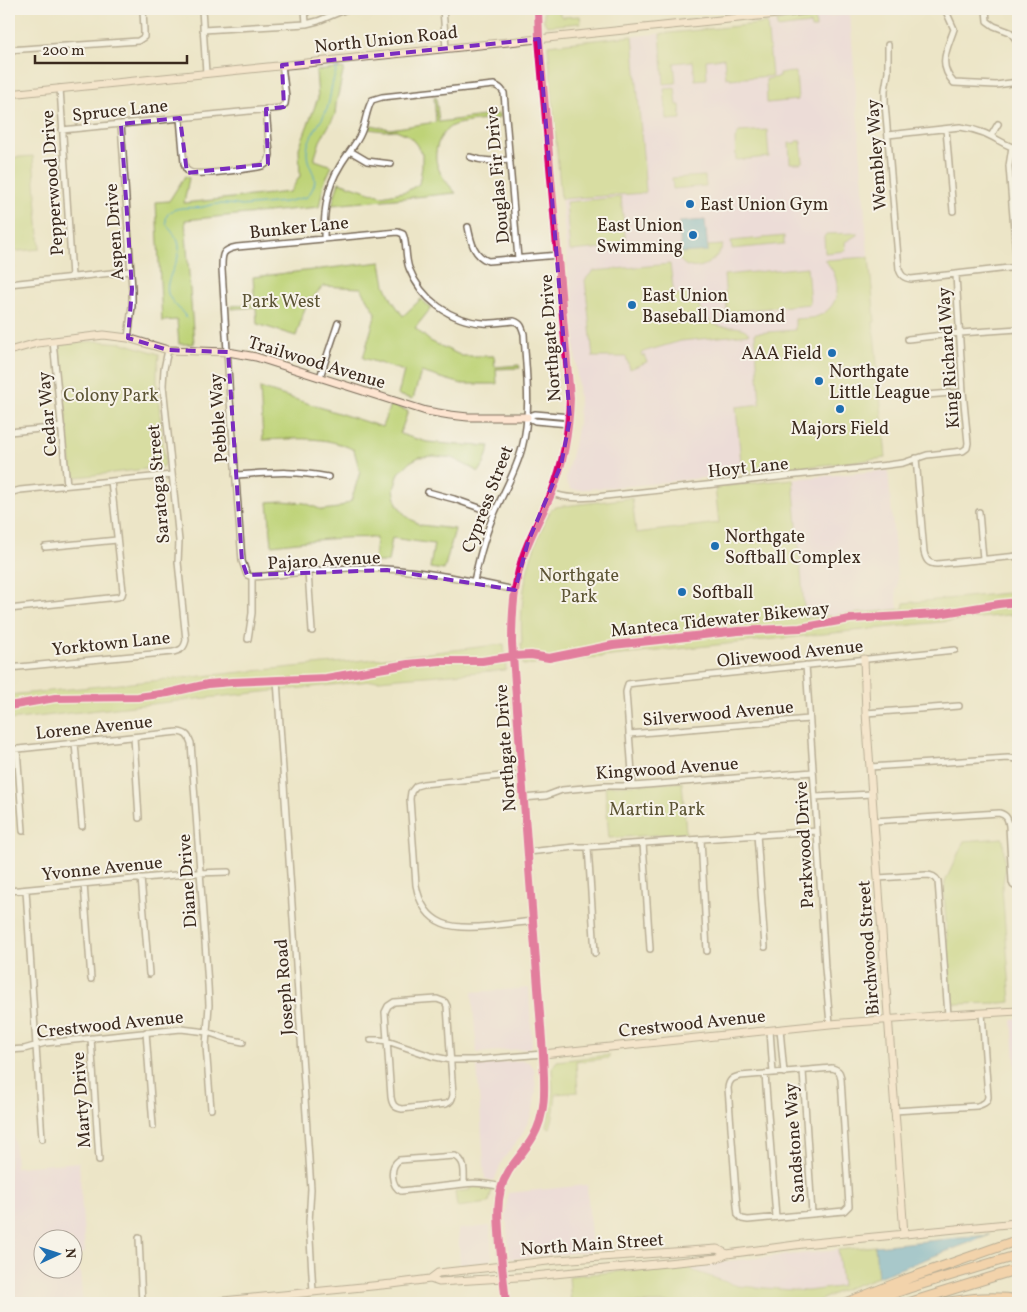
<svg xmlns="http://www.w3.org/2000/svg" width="1027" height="1312" viewBox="0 0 1027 1312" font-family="Vollkorn,serif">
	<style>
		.built { fill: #ecd1ea; fill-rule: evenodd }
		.green { fill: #bed377; stroke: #7c7e4a }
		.water { fill: #54a5ce; stroke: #486876 }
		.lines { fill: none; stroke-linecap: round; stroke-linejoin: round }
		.stream { stroke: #54a5ce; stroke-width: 1 }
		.street-casing { stroke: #796b59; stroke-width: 8 }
		.secondary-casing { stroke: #796b59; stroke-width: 9 }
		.highway-casing { stroke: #796b59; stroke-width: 11 }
		.street { stroke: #fff; stroke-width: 5 }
		.secondary { stroke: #fde4d0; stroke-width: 7 }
		.highway { stroke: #f9bc8a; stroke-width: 9 }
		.cycleway-casing { stroke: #f7f3e8; stroke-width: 11 }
		.cycleway { stroke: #d6006c; stroke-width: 8 }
		.marked { fill: none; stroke: #7b2cbf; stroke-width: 4; stroke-dasharray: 10 6; stroke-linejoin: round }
		.poi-dot { fill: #1f6fb2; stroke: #f7f3e8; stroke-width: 2 }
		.labels { text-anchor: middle; stroke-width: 4; stroke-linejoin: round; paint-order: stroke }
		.street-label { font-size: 18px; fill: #3b2a1e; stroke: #f7f3e8 }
		.poi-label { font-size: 18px; fill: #3b2a1e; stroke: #f7f3e8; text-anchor: start }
		.park-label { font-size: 18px; fill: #5c5434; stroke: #f7f3e8 }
	</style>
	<rect width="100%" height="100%" fill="#f7f3e8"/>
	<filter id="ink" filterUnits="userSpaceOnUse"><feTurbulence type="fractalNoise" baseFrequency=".02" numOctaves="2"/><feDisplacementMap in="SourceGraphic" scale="10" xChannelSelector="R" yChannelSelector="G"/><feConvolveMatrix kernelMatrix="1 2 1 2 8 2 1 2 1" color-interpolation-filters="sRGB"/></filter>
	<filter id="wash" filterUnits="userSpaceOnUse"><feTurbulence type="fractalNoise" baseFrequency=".0096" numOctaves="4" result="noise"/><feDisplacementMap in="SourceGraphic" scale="20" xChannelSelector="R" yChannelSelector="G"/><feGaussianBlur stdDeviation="1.12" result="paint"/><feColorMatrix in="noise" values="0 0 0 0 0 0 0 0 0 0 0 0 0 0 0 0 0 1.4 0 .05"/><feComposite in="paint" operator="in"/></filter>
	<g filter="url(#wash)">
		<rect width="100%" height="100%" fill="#ece5c7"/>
		<path class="built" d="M850,14L873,322L886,458L629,486L573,490L570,488L566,481V477L575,440L578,423L579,398L548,45Z
			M888,470L898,588H896L898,609L805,618L793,479Z
			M529,988L532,1045L530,1048L477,1053L472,992Z
			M1018,1018V1100L1012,1019Z
			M523,1060L529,1062L534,1068L536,1091L534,1104L531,1116L521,1136L502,1161L494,1181L485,1179L477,1065Z
			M9,1063L16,1167L79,1162L85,1253L78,1254L83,1303H9ZM42,1240H72V1270H42Z
			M587,1185L592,1251L512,1259L510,1257L509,1255L506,1216L508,1193Z
			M490,1226L492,1258L490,1260L489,1262L460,1265L458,1229Z
			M838,1250L842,1286L807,1291L738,1286L693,1271L688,1265Z"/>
		<path class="green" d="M544,9H559L560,15L562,17L580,16L581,23L547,26L544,21Z
			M815,17L816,28H811L810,24L777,28V21Z
			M767,23L772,76L730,79V77L726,78L724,58L706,60L707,79L695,80L693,61L674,63L676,83L664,84L660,34Z
			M633,36L646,191L645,193L561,199L548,45Z
			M344,68L336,104L335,115L320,141L315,157V160L332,166L324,183L319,207L185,220L194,344H179L177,320L162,321L156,202L169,201L185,176L189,178L184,203L290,192L300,176L299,148L318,98L316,71Z
			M796,72L798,100L767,103L766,79L779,77V73Z
			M675,88L677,105H680L681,119L667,120L664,89Z
			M434,97H436L439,122L499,114V118C490,120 459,122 452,126C439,133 432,153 438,167C441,177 449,185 456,193L332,205L339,182L382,196L407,191L419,184L422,167V154L416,144L408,135L396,130L384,131L369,129L371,125L390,129L436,122Z
			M767,130L769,157L736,160L735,139L739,132Z
			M796,141H801L803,161L801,163H790L789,143H796Z
			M33,156L40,249L9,252V158Z
			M705,176L706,186L673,189L672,178Z
			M621,197L626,246L570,251L566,202Z
			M857,233V235L845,242L846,251L825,253L824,237L826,234Z
			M784,236V244L732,249L731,241Z
			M723,245C718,259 701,273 685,265C680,261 676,255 671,251L674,248L681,247V253L708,251V246Z
			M869,257L875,322H873L886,458L742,474L736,407L760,404L755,333L795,330V319C802,318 811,319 818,316C843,306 842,276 824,260Z
			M381,262L385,285L392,300L403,316L421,299L431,308L415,328L430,341L462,356H494L495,367L519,365L520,368L496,369L497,384H462L421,372L413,399L398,395L404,371L363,358L376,313L361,288L323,286L306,305L296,336L257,324L256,307L231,309V306L255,304L253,277Z
			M670,264L674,295L693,293C698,304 702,315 712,323C724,331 742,322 749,334L681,341L646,351L641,353L642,356L644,355L647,362L630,369L626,357H593L585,280L593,271Z
			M807,267L810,304L727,312L724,275Z
			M95,341L123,343L156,353L159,355L157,372V385L165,463L163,467L77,477L72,473L59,349L64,344Z
			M260,388L382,427L390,405L408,411L400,434L427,442L459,445L490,446L484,464L479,472L452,458L434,456L419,457L410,462L399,473L394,489L397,504L406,516L420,525L455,529L444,570L430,568L434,544L392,538L388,562H374L376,538C342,536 306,541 272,545L268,502L282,501L305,503L322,510L338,508L351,501L360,472L354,450C326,435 293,439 263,440Z
			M793,479L805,618L903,609L904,603L1018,592V614L523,665L521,644L522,643C520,615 523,582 532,555C536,541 542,528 548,515L552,509L555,507L632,498L636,533L719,523L715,487Z
			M504,644L506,670L399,678L187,700L9,720V695L395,657Z
			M682,782L686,833L609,838L605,786Z
			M1003,838L1005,872L1002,888L1011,1002L1001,1003L956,1004L953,1003L951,1001L944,891L945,882L964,841Z
			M609,1055V1058L576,1062L578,1092L556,1094L553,1117L550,1128L547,1127L553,1095L552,1068L557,1061Z
			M470,1185L485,1186L492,1188L489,1203L457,1207L455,1192L470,1190Z
			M875,1246L878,1277L840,1291L814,1303H571L569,1276L688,1265L694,1271L738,1286L807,1291L838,1287L842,1286L838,1250Z"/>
		<path class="water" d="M705,220L708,251L681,253L679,222Z
			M990,1235L878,1277L875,1246Z"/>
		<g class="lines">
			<path class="stream" d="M187,319C183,311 175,306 170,298C161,283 178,266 179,251C181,235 165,229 166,220C166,218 167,214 169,213C177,205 193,209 203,207C208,206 212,204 218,204C226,204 234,204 241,206L285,202L307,197C325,175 306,172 307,151C308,135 321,124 327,109C329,103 330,96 331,90C332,83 335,75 337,68"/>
		</g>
	</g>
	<g filter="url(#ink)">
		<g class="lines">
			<defs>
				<path id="street" d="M202,9L206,73
					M305,9L306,24
					M443,9L446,48
					M945,9L954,29C947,50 937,64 954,83L996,85L1018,82
					M986,9L987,21L994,26L1010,32L1018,42
					M203,30L306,24L318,21L347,9
					M888,45V72L885,90V103L899,269C901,276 904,278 911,279L1018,267
					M9,50L138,41L144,37V31L143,9
					M9,75L10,94
					M60,88L72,277
					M180,118L184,163C185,167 186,171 190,172C198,176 246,169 258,167C266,166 268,163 270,155L266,109
					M121,124L132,289V306L128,338
					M946,129L953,211
					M62,130L280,108L285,104L286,97L282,65
					M888,135L960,127C968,128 976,130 984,133C996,138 1006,146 1018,149
					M991,136L998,124
					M1012,147L1009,166L1017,267
					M350,151L367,161L391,164
					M470,157C484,162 496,161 510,160
					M468,227C471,241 473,255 488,261L559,255
					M324,238C324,213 326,188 340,166C346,155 356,145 361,133C366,122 366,110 372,100L382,97L494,85C499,87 501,88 504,93L518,259
					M9,284L130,271
					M908,339L960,333L1018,329
					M53,341L67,485
					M320,377L338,323
					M915,396L963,392
					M527,417L535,414L570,417
					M527,417L535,421L569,424
					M9,432L62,427
					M916,458L924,552C926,560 928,564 937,564L1018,556
					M235,475C269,473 294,470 328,477
					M428,492L454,499L494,513
					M9,493L20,490L172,475
					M552,493C567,499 580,498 596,497L888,465L903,463L927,455L963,451L967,448L968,443L963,392L956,275
					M979,512L983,559
					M45,547L117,540
					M308,572L312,631
					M252,577L247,575L242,561L230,400L222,269C222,255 221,250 237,247L398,232L403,234C407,242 405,257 409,268C421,299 450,321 483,323C493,324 504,322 514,321C521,323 522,327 524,334C526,372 532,411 522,448C516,471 504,491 495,512C485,534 479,558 474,581
					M252,577C288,575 323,568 359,568C411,568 464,579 515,590
					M9,609L118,597L122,595L123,591L111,481
					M248,639L252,613V577
					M806,665L816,813L825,968L830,1024
					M9,668L173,652C181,650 184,649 186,640L178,562L179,541L163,385L164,369L168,350
					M277,680L311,1189L309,1222L313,1292
					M866,713L959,706
					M629,734L809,719
					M134,737L139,818
					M75,743L82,826
					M17,749L23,831
					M9,750L178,732C186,733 188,735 191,743L208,985L209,1005L206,1046L211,1109
					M870,767L1008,758L1018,759
					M522,774L423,784L416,786L411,792L410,799L416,885C424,928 454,930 490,926C504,924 519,923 533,921
					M633,786L626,692L628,684L635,683L955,650
					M815,797L872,794
					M523,798L546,796L562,790L605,786H633L813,772
					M874,821L999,813C1007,815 1008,819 1009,826L1012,882L1013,885L1018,888
					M757,834L765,947
					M701,839L707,951
					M643,843L650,949
					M588,847L595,953
					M528,852L575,847H588L817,831
					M141,878L149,974
					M878,878L926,875C931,875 935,876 938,881L948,1015
					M84,884L91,979
					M26,890L42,1139
					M9,891L196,873L228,872
					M437,999L445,1002L447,1006L453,1095C452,1100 451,1102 446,1104L402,1109C394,1108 392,1104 391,1097L385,1012L388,1006L394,1002Z
					M780,1029L784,1073
					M770,1030L773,1073
					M146,1032L153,1126
					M91,1038L99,1160
					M371,1040H380L387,1041L431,1056L450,1060H474L543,1054
					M9,1050L24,1049L45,1043L181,1029L207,1032L228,1039L243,1042
					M832,1068C839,1070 840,1072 841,1079L849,1206L844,1211L748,1220L742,1219L738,1215L737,1206L728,1088C729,1080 732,1078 740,1076Z
					M803,1071L812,1214
					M765,1074L776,1217
					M894,1111L977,1106C983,1104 987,1103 988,1097L982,1013
					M455,1156C466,1161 464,1173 464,1184L401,1191C391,1186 389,1167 399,1160Z
					M464,1184C477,1182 489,1184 502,1187
					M139,1238L142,1303
					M502,1277L506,1303"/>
				<path id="secondary" d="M9,94L826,9
					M9,351L37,343L104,335L128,338L168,350L228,352L256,357L426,411L450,415L468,417H527
					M864,659L866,713L904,1234
					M543,1054L830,1024L948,1015L1018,1011
					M502,1277C501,1247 493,1214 502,1185C508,1166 523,1154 533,1137C548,1111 544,1082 543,1054L512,643C512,617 513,589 521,563C528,538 542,516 552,492C564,462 569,431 570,398L539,39L538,9
					M430,1279L439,1282L534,1276L718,1258L727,1254L803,1244L1007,1224L1018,1222
					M204,1303L392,1284L430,1279L438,1273L557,1260L717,1249L727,1254"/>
				<path id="highway" d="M846,1303L907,1279L1018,1240
					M866,1303L909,1288L1018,1255
					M908,1303L1018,1269
					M944,1303C969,1299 993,1295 1018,1300"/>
			</defs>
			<use href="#street" class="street-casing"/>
			<use href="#secondary" class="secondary-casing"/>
			<use href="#highway" class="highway-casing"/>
			<use href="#street" class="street"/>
			<use href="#secondary" class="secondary"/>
			<use href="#highway" class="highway"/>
			<defs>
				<path id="cycleway" d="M9,706L55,698L138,697L168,693L208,684L232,682L326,678L408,664L440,661H482L514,656L531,655L549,658L613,645L659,640L738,631L800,628L850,619L938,614L999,604L1018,602
					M506,1303C504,1284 502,1265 500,1246C499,1227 496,1208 501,1189C506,1168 523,1155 533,1137C548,1111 544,1082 543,1054L512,643C512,617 513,589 521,563C528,538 542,516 552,492C564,462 569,431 570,398L539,39L538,9"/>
			</defs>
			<use href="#cycleway" class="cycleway-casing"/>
			<use href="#cycleway" class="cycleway"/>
		</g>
	</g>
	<path d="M0 0H1027V1312H0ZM539,39L570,419L561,465L528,542L515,590L387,570L247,575L242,561L228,352L168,350L128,338L132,289L121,124L180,118L187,173L268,164L266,109L284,107L282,65Z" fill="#ece5c7" fill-opacity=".55" fill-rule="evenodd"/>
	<path class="marked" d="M539,39L570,419L561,465L528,542L515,590L387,570L247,575L242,561L228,352L168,350L128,338L132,289L121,124L180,118L187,173L268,164L266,109L284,107L282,65Z"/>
	<g class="poi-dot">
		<circle cx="690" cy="204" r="5"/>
		<circle cx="693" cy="235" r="5"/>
		<circle cx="632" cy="305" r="5"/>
		<circle cx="832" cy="353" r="5"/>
		<circle cx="819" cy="381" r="5"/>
		<circle cx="840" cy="409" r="5"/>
		<circle cx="715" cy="546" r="5"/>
		<circle cx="682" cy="592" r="5"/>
	</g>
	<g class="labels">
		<g class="street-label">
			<text transform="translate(386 39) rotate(-6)" y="6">North Union Road</text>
			<text transform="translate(120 110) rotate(-6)" y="6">Spruce Lane</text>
			<text transform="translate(876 155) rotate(-94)" y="6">Wembley Way</text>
			<text transform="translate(497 175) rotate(-95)" y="6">Douglas Fir Drive</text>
			<text transform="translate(52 183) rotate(-94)" y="6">Pepperwood Drive</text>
			<text transform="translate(299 227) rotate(-6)" y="6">Bunker Lane</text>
			<text transform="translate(114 232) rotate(-94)" y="6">Aspen Drive</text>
			<text transform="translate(550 338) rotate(-94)" y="6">Northgate Drive</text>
			<text transform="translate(948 358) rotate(-94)" y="6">King Richard Way</text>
			<text transform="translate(317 362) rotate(17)" y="6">Trailwood Avenue</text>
			<text transform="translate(47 414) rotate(-95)" y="6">Cedar Way</text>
			<text transform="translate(218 418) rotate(-94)" y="6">Pebble Way</text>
			<text transform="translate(748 467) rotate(-6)" y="6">Hoyt Lane</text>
			<text transform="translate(158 484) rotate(-95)" y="6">Saratoga Street</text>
			<text transform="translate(487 499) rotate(-69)" y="6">Cypress Street</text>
			<text transform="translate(324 560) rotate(-3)" y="6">Pajaro Avenue</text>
			<text transform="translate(720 619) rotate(-6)" y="6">Manteca Tidewater Bikeway</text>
			<text transform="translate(111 643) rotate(-6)" y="6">Yorktown Lane</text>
			<text transform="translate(790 653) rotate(-6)" y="6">Olivewood Avenue</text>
			<text transform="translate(718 713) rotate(-5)" y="6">Silverwood Avenue</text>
			<text transform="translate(94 727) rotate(-6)" y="6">Lorene Avenue</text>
			<text transform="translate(505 748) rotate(-94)" y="6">Northgate Drive</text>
			<text transform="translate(667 768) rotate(-4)" y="6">Kingwood Avenue</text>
			<text transform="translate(804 845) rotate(-93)" y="6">Parkwood Drive</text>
			<text transform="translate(102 868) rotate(-6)" y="6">Yvonne Avenue</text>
			<text transform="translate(187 881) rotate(-94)" y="6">Diane Drive</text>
			<text transform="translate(868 948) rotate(-94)" y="6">Birchwood Street</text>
			<text transform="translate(284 987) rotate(-94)" y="6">Joseph Road</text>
			<text transform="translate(692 1023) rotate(-6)" y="6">Crestwood Avenue</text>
			<text transform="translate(110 1024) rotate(-6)" y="6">Crestwood Avenue</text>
			<text transform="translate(81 1100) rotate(-94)" y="6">Marty Drive</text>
			<text transform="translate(794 1143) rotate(-94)" y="6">Sandstone Way</text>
			<text transform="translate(592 1244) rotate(-4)" y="6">North Main Street</text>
		</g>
		<g class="poi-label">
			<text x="700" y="210">East Union Gym</text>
			<text x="683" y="231" text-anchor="end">East Union<tspan x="683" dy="21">Swimming</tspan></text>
			<text x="642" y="301">East Union<tspan x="642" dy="21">Baseball Diamond</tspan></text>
			<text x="822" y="359" text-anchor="end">AAA Field</text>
			<text x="829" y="377">Northgate<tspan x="829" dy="21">Little League</tspan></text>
			<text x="840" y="434" text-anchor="middle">Majors Field</text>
			<text x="725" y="542">Northgate<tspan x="725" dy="21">Softball Complex</tspan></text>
			<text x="692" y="598">Softball</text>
		</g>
		<g class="park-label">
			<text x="281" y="307">Park West</text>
			<text x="111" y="401">Colony Park</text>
			<text x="579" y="581">Northgate<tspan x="579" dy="21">Park</tspan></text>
			<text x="657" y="815">Martin Park</text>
		</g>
	</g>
	<rect width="1027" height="1312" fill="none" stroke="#f7f3e8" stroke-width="30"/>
	<g transform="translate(58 1254) rotate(86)"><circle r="24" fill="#f7f3e8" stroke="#aca397"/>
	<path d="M0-4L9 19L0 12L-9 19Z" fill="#1f6fb2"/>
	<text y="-8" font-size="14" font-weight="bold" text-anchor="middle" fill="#3b2a1e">N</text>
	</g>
	<path d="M35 55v8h152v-8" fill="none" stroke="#3b2a1e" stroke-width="2.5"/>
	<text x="42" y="55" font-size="15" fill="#3b2a1e" stroke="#f7f3e8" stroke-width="4" paint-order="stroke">200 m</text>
</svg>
